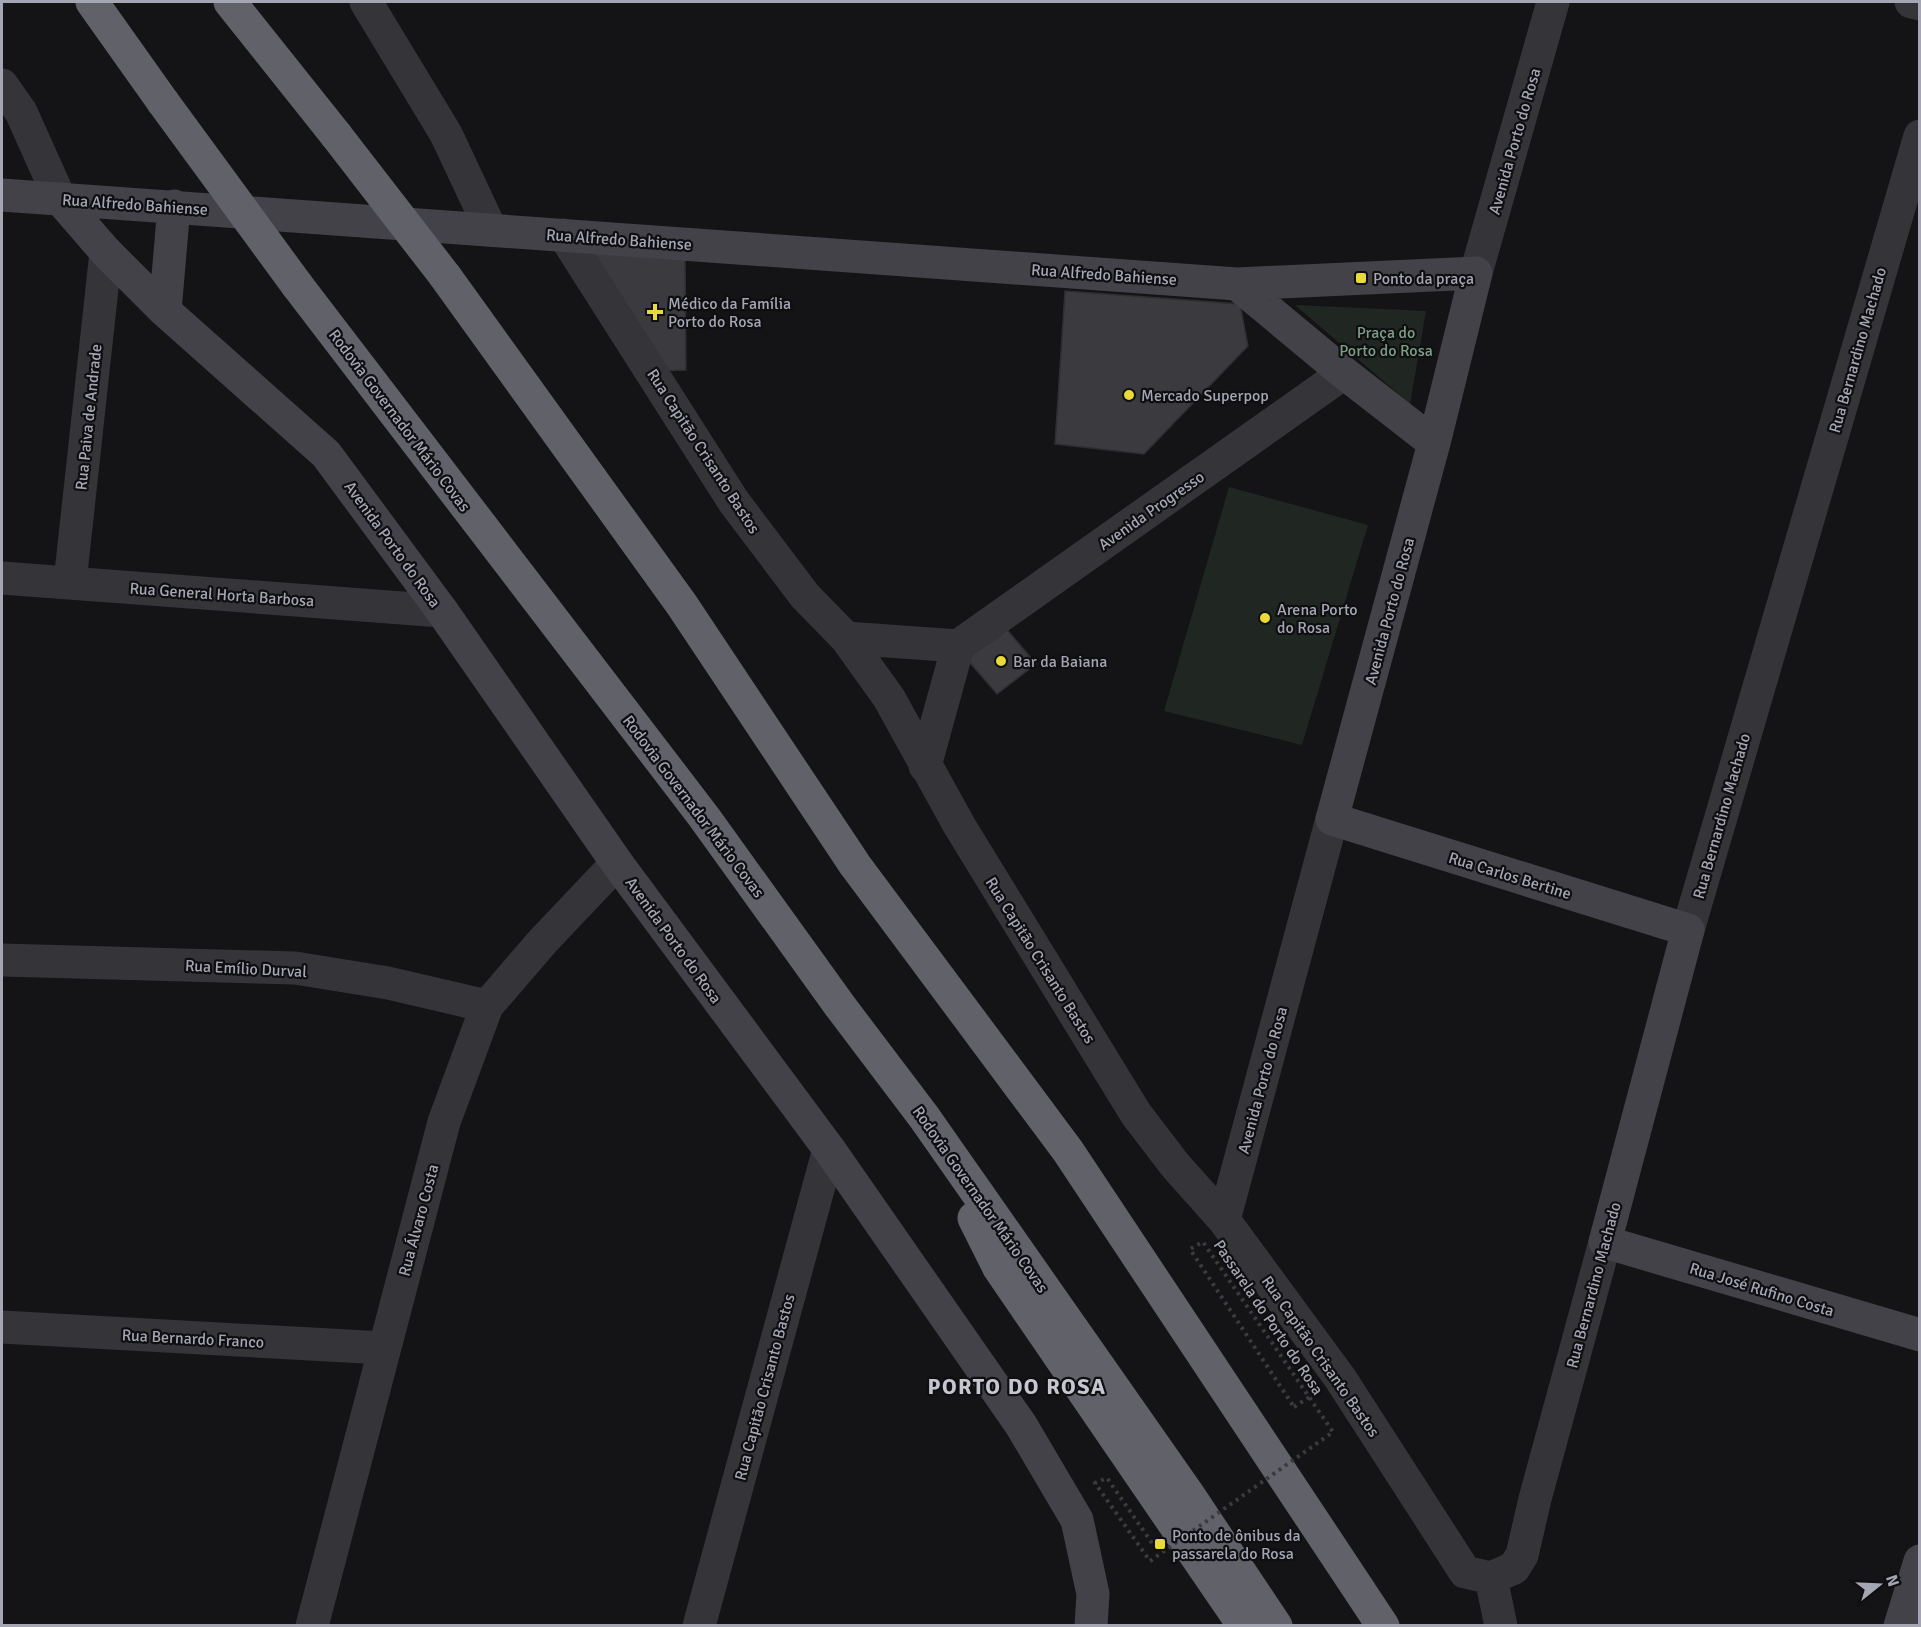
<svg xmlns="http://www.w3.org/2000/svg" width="1921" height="1627" viewBox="0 0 1921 1627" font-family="Signika,sans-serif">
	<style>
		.green { fill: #202722 }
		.building { fill: #3b3a3f; stroke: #2e2d31; stroke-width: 1.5 }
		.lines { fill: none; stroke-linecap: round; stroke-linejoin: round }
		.path { stroke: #3a3b40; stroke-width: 4; stroke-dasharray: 3 4.5; stroke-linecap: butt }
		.street { stroke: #353439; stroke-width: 33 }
		.secondary { stroke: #434249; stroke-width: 33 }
		.highway { stroke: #61616a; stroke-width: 33 }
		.path-bridge { stroke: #3a3b40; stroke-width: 4; stroke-dasharray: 3 4.5; stroke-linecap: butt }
		.highway-bridge { stroke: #61616a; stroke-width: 33 }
		.poi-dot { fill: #e8da38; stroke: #0f0e10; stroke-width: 2 }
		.labels { text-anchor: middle; stroke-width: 4.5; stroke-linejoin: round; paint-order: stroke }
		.street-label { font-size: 16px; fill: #a5a6b4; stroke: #0f0e10 }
		.poi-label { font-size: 16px; fill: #a5a6b4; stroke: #0f0e10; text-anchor: start }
		.park-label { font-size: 16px; fill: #7d9f88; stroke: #0f0e10 }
		.district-label { font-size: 22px; font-weight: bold; letter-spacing: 1.5px; fill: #c6c6d1; stroke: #0f0e10 }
	</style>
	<rect width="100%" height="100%" fill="#141315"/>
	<path class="green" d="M1295,305L1426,311L1410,404Z
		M1229,487L1368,525L1302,745L1164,711Z"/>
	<path class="building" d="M584,243L685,254L686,370L658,371Z
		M1065,291L1240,304L1248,346L1144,454L1055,444Z
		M1004,626L1036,664L997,694L965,657Z"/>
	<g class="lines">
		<path class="path" d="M1294,1407L1311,1396"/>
		<path class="street" d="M366,2L446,134L491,230
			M1911,2L1920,4
			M2,85L21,112L60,199
			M564,235L734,502L805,596L846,638L889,698L959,825L1136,1114L1175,1165L1224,1220L1340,1378L1465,1572L1491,1578L1514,1568L1522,1555L1535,1499L1605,1242
			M1476,273L1553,2
			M2,578L442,611
			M70,582L106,252
			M846,638L958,646L1344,373
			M925,766L958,646
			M1688,930L1920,136
			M2,960L295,968L388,983L487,1006
			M1224,1220L1332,819
			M2,1327L384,1348
			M1491,1578L1501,1626
			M312,1626L444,1122L487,1006L543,941L617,863
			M699,1626L829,1149"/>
		<path class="secondary" d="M2,195L1237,284L1476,273L1434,443L1332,819L1688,930L1605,1242L1920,1335
			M60,199L106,252L165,311
			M174,206L165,311L326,454L442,611L617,863L829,1149L1021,1425L1077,1520L1093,1594L1091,1626
			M1237,284L1344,373L1434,443
			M1900,1626L1920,1561"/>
		<path class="highway" d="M92,2L163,102
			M230,2L336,135
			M445,276L682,605L855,865L1068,1151L1383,1626
			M297,285L704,817L840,1006L924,1117L1188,1494L1276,1626
			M974,1218L999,1268L1244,1626"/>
		<path class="path-bridge" d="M1152,1543L1107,1478L1095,1483L1150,1561L1333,1432L1203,1242L1190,1249L1294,1407"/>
		<path class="highway-bridge" d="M163,102L297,285
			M336,135L445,276"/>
	</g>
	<g class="poi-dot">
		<rect x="1355" y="272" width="12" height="12" rx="3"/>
		<path d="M652 303h6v6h6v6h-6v6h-6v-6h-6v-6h6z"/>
		<circle cx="1129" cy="395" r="6"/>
		<circle cx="1265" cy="618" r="6"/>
		<circle cx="1001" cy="661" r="6"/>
		<rect x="1154" y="1538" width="12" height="12" rx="3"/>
	</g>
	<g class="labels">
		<g class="street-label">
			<text transform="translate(1514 141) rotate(-74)" y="6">Avenida Porto do Rosa</text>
			<text transform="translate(135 204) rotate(4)" y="6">Rua Alfredo Bahiense</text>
			<text transform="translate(619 239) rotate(4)" y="6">Rua Alfredo Bahiense</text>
			<text transform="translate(1104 274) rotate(4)" y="6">Rua Alfredo Bahiense</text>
			<text transform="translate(1857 350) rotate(-74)" y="6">Rua Bernardino Machado</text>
			<text transform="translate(88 417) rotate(-84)" y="6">Rua Paiva de Andrade</text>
			<text transform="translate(400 420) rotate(53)" y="6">Rodovia Governador Mário Covas</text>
			<text transform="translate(704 451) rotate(57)" y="6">Rua Capitão Crisanto Bastos</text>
			<text transform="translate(1151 510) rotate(-35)" y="6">Avenida Progresso</text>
			<text transform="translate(393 544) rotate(54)" y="6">Avenida Porto do Rosa</text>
			<text transform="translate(222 594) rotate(4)" y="6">Rua General Horta Barbosa</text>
			<text transform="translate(1389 611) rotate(-75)" y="6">Avenida Porto do Rosa</text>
			<text transform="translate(694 806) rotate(53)" y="6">Rodovia Governador Mário Covas</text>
			<text transform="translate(1721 816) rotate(-74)" y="6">Rua Bernardino Machado</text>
			<text transform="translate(1510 875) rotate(17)" y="6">Rua Carlos Bertine</text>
			<text transform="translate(674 940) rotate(54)" y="6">Avenida Porto do Rosa</text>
			<text transform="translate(1041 960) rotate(58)" y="6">Rua Capitão Crisanto Bastos</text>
			<text transform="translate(246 968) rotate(3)" y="6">Rua Emílio Durval</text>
			<text transform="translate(1262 1080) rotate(-75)" y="6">Avenida Porto do Rosa</text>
			<text transform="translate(981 1199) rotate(55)" y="6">Rodovia Governador Mário Covas</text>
			<text transform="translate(418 1220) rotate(-75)" y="6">Rua Álvaro Costa</text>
			<text transform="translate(1593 1285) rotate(-75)" y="6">Rua Bernardino Machado</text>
			<text transform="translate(1762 1289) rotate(17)" y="6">Rua José Rufino Costa</text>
			<text transform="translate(1269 1317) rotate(56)" y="6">Passarela do Porto do Rosa</text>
			<text transform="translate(193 1338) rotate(3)" y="6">Rua Bernardo Franco</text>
			<text transform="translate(1321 1356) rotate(55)" y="6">Rua Capitão Crisanto Bastos</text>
			<text transform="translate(764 1387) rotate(-75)" y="6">Rua Capitão Crisanto Bastos</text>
		</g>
		<g class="poi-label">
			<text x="1373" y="284">Ponto da praça</text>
			<text x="668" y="309">Médico da Família<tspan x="668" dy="18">Porto do Rosa</tspan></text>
			<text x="1141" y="401">Mercado Superpop</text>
			<text x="1277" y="615">Arena Porto<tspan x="1277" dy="18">do Rosa</tspan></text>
			<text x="1013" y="667">Bar da Baiana</text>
			<text x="1172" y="1541">Ponto de ônibus da<tspan x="1172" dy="18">passarela do Rosa</tspan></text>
		</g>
		<g class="park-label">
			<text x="1386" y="338">Praça do<tspan x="1386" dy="18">Porto do Rosa</tspan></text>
		</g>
		<g class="district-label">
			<text x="1017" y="1394">PORTO DO ROSA</text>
		</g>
	</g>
	<rect width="1921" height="1627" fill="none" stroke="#a5a6b4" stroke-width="6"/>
	<g transform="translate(1879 1585) rotate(72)" stroke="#0f0e10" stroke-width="4.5" paint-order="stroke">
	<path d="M0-4.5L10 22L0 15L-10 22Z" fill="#a5a6b4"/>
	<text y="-9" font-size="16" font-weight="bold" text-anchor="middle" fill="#a5a6b4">N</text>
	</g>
</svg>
